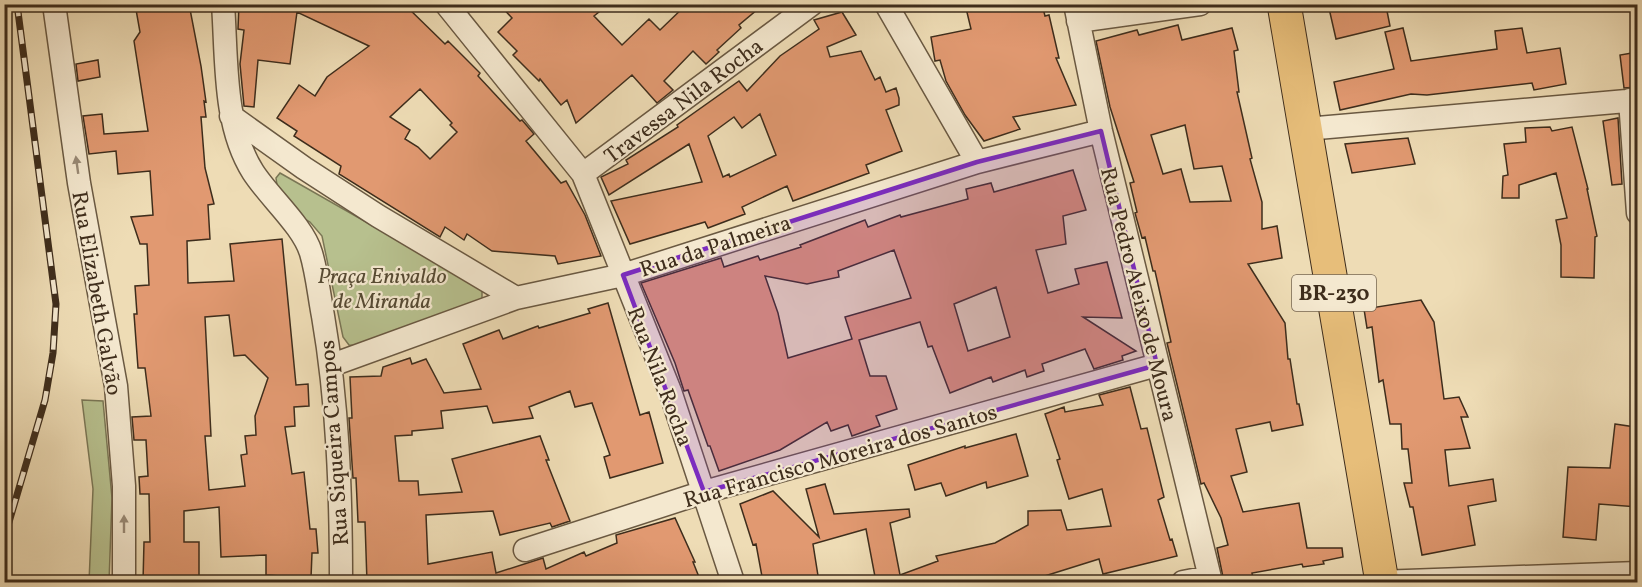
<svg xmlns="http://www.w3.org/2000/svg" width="1642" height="587" viewBox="0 0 1642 587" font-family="Vollkorn,serif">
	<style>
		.green { fill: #b7c08e; stroke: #7a7655; stroke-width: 1.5 }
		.building { fill: #e19971; stroke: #3e2d1c; stroke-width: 1.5; fill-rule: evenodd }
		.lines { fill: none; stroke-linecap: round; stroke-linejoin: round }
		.minor-casing { stroke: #6a5942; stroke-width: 25 }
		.primary-casing { stroke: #3e2d1c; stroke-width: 35 }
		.minor { stroke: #f4e8cf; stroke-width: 22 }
		.primary { stroke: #e7be7a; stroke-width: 33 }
		.rail-casing { stroke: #3e2d1c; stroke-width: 7 }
		.rail { stroke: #f4e8cf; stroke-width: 4.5; stroke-dasharray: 14; stroke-linecap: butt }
		.oneway { fill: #998a76 }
		.marked { fill: #7b2cbf; fill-opacity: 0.2; stroke: #7b2cbf; stroke-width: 4.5; stroke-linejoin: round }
		.labels { text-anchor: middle; stroke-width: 4.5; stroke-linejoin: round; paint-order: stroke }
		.shield { fill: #f4e8cf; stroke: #756552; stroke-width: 1.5 }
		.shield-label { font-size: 21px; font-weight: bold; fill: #3e2d1c }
		.street-label { font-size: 22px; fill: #3e2d1c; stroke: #f4e8cf }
		.park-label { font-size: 22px; font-style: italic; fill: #564a33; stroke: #f4e8cf }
	</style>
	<rect width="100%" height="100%" fill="#eedcb5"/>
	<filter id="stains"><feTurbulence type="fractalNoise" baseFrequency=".00333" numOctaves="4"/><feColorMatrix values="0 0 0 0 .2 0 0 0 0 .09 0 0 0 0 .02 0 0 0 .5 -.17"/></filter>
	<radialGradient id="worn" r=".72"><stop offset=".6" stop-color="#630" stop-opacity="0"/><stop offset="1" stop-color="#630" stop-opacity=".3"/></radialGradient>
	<path class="green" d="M280,173L482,288V304L357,346L349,345L343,337L322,236L310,222L291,211L277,185L276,178Z
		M82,400L103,401L112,498L109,582H89L93,489Z"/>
	<path class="building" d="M135,4H189L201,66L206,102L204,101L206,117H201L205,168L214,204L208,205L210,239L187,241L188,283L234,281L230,244L282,239L296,385L308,384L309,406L294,407L295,426L285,427L292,474L304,472L310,529H316L318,553H312L311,578L266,575V555L221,557L219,507L184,511V542H199V580H165V582H143L144,542H150L149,494H140L139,477L148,476L146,440H134L132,417L151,416L145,368H138L134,314H137L135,286L149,285L147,244H140L131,217L153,215L150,171L118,174L116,151L89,154L83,116L102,114L104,134L148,131L134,41L140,32ZM229,315L234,356L245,355L268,378L255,416L256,435L245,436L247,454L241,455L245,486L209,490L205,436H211L205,317Z
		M239,4H404L445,44L448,41L480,73L478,76L520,121L522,120L534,134L526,141L561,183L566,181L585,215L601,256L558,264L555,256L492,251L467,234L464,240L445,227L440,237L339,174L341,166L294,136L297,131L277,118L299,85L315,96L327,77L369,46L297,12L290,64L258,60L254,107L244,106L240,64L244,30L238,29ZM420,89L452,123L450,125L457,132L430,159L418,147L405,139L410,130L390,117Z
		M499,4H609L594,16L622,45L649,19L660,30L687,4H764L739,25L741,28L717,50L719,52L706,64L693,51L664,81L673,90L657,103L632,75L576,123L567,100L561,105L540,79L539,81L513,55L517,51L498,32L512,18Z
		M965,4H1042L1045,16L1049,15L1059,58H1056L1076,105L1013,117L1020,129L984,141L965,115L946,81L940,60L935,61L931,37L971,29Z
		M1328,4H1374L1375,9L1386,6L1390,26L1336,39Z
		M842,12L856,35L827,47L830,57L861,51L875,80L880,77L886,92L896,88L899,98V105L886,110L902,151L866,165L869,173L793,201L787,186L742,207L745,214L708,228L705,222L630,244L611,201L702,182L689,144L609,195L601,177L628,164L626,160L678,127L677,125L739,81L747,91L780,56L819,29L814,20ZM760,114L776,155L730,177L729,174L723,177L708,136L734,117L742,128Z
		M1178,25L1182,40L1232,28L1238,50L1234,51L1239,92H1237L1252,158L1250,159L1262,202V229L1277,226L1282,258L1248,264L1285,323L1288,359H1290L1297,404H1299L1303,425L1272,431L1270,422L1236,429L1247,472L1231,476L1243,512L1299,503L1307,548H1342L1343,557L1323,561L1324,564L1303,567L1302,564L1252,573L1253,578L1237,582H1224L1217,548L1228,545L1221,518L1204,483L1201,484L1167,343L1171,342L1155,271H1153L1145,237L1142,238L1135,213L1137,212L1130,183L1134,182L1110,107L1096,41L1137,30L1139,35ZM1185,125L1194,169L1222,166L1231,201L1190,202L1181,169L1163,174L1151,135Z
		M1403,28L1411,61L1497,49L1495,31L1522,28L1527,53L1560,48L1566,84L1534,90L1532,83L1427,95L1411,94L1340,110L1334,82L1394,69L1385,32Z
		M1638,52V87L1624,88L1620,55Z
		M98,60L100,77L78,81L76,64Z
		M1618,118L1622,184L1612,185L1603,121Z
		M1550,127L1552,131L1572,127L1588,189H1587L1597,236L1595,237L1594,278L1561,277V245L1556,220L1567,218L1556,173L1519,185V198H1502L1503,176L1508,175L1504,144L1526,142L1525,128Z
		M1408,138L1415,164L1352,173L1345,144Z
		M1073,170L1086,210L1063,216L1066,244L1036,250L1048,293L1079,284L1075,269L1107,262L1122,318L1083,317L1136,351L1122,356L1123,360L1094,369L1085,349L1042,364L1044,371L1027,377L1025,370L993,382L991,377L950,393L932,346L928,347L920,322L859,340L870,376H886L897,409L876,416L880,426L852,436L848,425L831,431L827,422L780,450L719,471L710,446H708L688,390L684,391L675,363L641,283L721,258L724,267L758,256L760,260L801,247L800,245L865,220L868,227L900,215L901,217L968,199L966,189L991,183L994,192ZM894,250L911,298L845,317L852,339L788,358L778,313L765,276L807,284L839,277L838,271ZM996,287L1010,337L968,351L954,304Z
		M1421,300L1434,322L1444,399L1459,397L1468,417H1461L1470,448L1445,450L1449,486L1493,479L1496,501L1468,506L1475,545L1422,555L1413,507H1410L1404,483H1412L1408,449H1402L1401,424H1390L1383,380L1379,382L1372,327L1367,328L1364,309Z
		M608,303L640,415L649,412L663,463L610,478L604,457L610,455L592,403L575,407L570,391L529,407L533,418L493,423L487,406L441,411L443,428L412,431V435L395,436L399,481H418L419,495L462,492L452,459L540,436L549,460H546L570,521L552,527L550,523L500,535L493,511L426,515L428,564L492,552L496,573L543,558L546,569L584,552L586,556L617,543L616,535L675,518L695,562H693L701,582H367L365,522H358L356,478H353L349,418H352L350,377L381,376L383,367L410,358L412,364L426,359L444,393L481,389L463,344L499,330L503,339L538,326L539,328L590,313L588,309Z
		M1130,387L1141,429L1147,428L1164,497L1158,500L1170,540L1172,539L1177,556L1103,574L1099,559L1032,580L1033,582H876L866,529L813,544L819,582H763L756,544L753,545L740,504L773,491L819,537L806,489L825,484L834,514L909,509L910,517L890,523L900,575L938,561L936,556L995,543L1028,525V511L1061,510L1067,530L1111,526L1102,489L1069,499L1057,460L1060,459L1045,414L1064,407L1065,412L1103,405L1099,395Z
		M1615,424L1635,427V435H1638V507L1599,504L1596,540L1563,537L1568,467L1610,468Z
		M1016,434L1028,476L987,488L986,482L946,496L941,483L915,490L908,465L965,446V448Z"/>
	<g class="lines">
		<defs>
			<path id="minor" d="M54,4L79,183L116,386L124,486V582
				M223,4C227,59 223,125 253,172C269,197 303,226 311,253C317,273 319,295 323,316C338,403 341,494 341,582
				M446,4L583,174L670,391L733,582
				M886,4L977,162
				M1075,4L1101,131L1211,582
				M1078,21L1200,4
				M1630,100L1638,213
				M231,116L304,168L378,216L516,298
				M1306,129L1638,100
				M583,174L812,4
				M332,365L516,298L623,275L977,162L1101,131
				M525,550L704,492L1157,365
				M1183,582L1209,577
				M1378,582L1638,573"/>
			<path id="primary" d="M1284,4L1382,582"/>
		</defs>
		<use href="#minor" class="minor-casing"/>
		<use href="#primary" class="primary-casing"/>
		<use href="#minor" class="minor"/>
		<use href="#primary" class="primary"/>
		<defs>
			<path id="rail" d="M4,539L45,400L53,353L56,304L17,4"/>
		</defs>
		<use href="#rail" class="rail-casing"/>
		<use href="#rail" class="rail"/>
	</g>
	<defs><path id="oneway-solid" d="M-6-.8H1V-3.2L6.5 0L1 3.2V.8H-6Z" transform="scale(1.5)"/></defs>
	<g class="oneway">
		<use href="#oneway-solid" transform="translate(77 165) rotate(-98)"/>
		<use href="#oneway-solid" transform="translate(124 524) rotate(-90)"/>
	</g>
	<path class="marked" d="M1101,131L1157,365L704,492L623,275L977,162Z"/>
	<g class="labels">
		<rect class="shield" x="1292" y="275" width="84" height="36" rx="4.5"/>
		<g class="shield-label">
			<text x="1334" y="300">BR-230</text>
		</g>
		<g class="street-label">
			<text transform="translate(683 100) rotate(-37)" y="8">Travessa Nila Rocha</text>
			<text transform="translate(715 245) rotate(-18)" y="8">Rua da Palmeira</text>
			<text transform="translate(98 293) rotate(80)" y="8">Rua Elizabeth Galvão</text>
			<text transform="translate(1140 294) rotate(76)" y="8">Rua Pedro Aleixo de Moura</text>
			<text transform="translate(661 376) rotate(69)" y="8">Rua Nila Rocha</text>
			<text transform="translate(333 443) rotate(-94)" y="8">Rua Siqueira Campos</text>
			<text transform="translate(840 455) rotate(-16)" y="8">Rua Francisco Moreira dos Santos</text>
		</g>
		<g class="park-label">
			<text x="382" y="283">Praça Enivaldo<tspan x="382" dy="25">de Miranda</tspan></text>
		</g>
	</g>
	<rect width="1642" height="587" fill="none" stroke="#eedcb5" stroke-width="24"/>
	<rect x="6" y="6" width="1630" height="575" fill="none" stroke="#3e2d1c" stroke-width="3"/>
	<rect x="12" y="12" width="1618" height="563" fill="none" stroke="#3e2d1c" stroke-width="1.5"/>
	<rect width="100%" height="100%" filter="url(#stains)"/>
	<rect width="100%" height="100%" fill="url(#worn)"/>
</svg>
